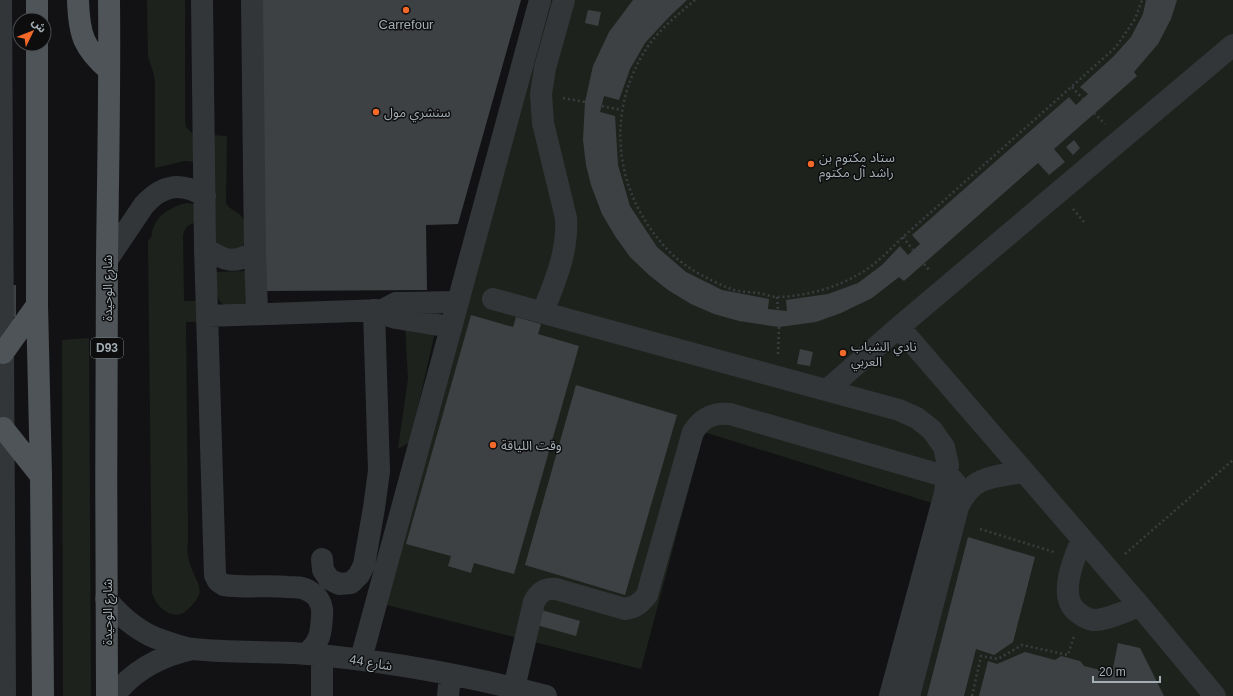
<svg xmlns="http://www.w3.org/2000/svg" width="1233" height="696" viewBox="0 0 1233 696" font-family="Arial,'Noto Sans Arabic',sans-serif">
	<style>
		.green { fill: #1d231c }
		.building { fill: #3e4144 }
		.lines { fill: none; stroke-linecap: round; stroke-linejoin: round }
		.path { stroke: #393d40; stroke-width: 2.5; stroke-dasharray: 2 3; stroke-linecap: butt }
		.minor { stroke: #333639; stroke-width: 22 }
		.major { stroke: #4f5458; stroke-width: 22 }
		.poi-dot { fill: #f3692a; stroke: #0d0d0e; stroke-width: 1.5 }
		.labels { text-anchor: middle; stroke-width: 3; stroke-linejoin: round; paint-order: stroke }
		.shield { fill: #0d0d0e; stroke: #767e82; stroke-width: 1 }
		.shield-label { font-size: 12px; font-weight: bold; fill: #a3aeb4 }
		.poi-label { font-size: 13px; fill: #a3aeb4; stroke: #0d0d0e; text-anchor: start }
		.street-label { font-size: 13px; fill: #a3aeb4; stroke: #0d0d0e }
	</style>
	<rect width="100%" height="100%" fill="#121214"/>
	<path class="green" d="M147,0H185V121L186,127L194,135L198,162L184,161L155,168V83L154,75L148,56Z
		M550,0H1233V696H884L932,503L704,432L641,669L383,604Z
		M212,135L227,136L226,203C229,209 233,209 238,213C246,219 246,227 245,236C245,244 243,247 236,251L214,246Z
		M187,203L193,204L196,206L198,223C190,223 185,226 183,235L184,301H198V322H186L188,539C187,548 187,556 190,564C197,586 209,590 187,610C181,616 174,616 167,612C159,608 155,601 152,593L148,241C153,237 151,232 154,226C160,213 173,206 187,203Z
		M245,271L246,307C241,307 235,308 230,307C213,304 216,284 215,272Z
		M405,324L436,328L410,442L398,449L408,379Z
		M89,338L91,696H63L62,340Z"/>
	<path class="building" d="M261,0H521L458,224L426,225L427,290L263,291Z
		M633,0H687L668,18L645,43L630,69L619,100L604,96L600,112L615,116L618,165L630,206L657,247L686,272L722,290L769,299L768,309L787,311L786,300L828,294L858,283L882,265L900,246L908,255L920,244L912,235L1069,97L1076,105L1088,94L1080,87L1114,56L1131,37L1143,14L1146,0H1177L1171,19L1158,44L1134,72L1137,76L1054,149L1065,162L1049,175L1038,163L904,281L899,277L872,298L841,313L816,322L779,327L739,321L714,314L691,304L668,290L649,275L630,257L615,236L602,214L591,185L586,165L583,140L585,102L593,66L609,32Z
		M588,10L601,12L598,26L585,23Z
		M1074,140L1080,148L1073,155L1066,147Z
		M16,285V317H8V286Z
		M471,315L513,327L516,317L541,324L538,334L579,346L514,574L474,563L471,573L448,566L451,556L406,544Z
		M800,349L813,352L810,366L797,364Z
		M576,385L677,415L625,595L525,565Z
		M968,537L1035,557L1013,642L994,655L976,649L964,696H927Z
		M538,609L580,621L576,636L533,624Z
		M1118,643L1140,648L1164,696H979L988,661L997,664L1025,652L1055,660L1061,656L1080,661L1084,666L1112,673Z"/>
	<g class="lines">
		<path class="path" d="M695,0C676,16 656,32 643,54C605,118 616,195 667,249C683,267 709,280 731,289C739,292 749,292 758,293C764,294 772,297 778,297C806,296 836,288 859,274C876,265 889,250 903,237L1116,47L1135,19L1142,0
			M1072,87L1083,99
			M563,98L585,102
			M602,106L621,110
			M1094,113L1105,124
			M1073,209L1084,222
			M903,237L913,250
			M924,264L930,271
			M777,297L778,310
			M778,354L779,327
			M980,529L1054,552
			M1125,554L1233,460
			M972,696L981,656L998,659L1022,645L1068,655L1074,636"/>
		<path class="minor" d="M1,0L5,696
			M202,0L205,248L215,575L218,581L224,585C245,588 267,585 288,587C295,587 303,587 309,591C319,596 323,606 322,616C321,634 320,642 306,654
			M252,0L255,251L257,314
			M205,248C224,261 235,265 255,251
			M107,260L144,205C163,184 181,182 205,196
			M493,299L899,410L917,418L932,430L944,447L948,465L945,493L890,696
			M383,310L390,316L396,318L451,327
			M543,312C555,281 568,253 566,218L543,123L541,94L545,68L564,0
			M207,316L383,310L396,303H402L457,302
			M899,327L1140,606L1215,696
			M827,390L899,327L1233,45
			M1082,539C1074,558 1058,595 1076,611C1081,615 1086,619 1093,620C1106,621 1127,610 1140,606
			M322,559L323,570L329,579L339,584L351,583L359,575L364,565L374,508L379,471L374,310
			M106,599C122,618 141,634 164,641C173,644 184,648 193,649C231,653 270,651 308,654C388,661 469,676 546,696
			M361,659L540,0
			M514,688L534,602C539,592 545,588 556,589L625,609C636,607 641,603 647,595L693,432C702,418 713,412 730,414L951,478L956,484L962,498
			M114,696C133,670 161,656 192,649
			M322,696V655
			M448,696L450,675
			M909,696L958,507C973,475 993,477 1024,472"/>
		<path class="major" d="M37,0V20
			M78,0C79,34 83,48 109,70
			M37,44V305L41,476L43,696
			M3,353L37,305
			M3,428L41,476
			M107,696C106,550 106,405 107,259C108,173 110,86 109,0"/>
	</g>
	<g class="poi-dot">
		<circle cx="406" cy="10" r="4"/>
		<circle cx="376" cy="112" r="4"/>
		<circle cx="811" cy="164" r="4"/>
		<circle cx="843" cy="353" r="4"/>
		<circle cx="493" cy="445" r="4"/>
	</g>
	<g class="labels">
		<rect class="shield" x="91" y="338" width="32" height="20" rx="3"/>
		<g class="shield-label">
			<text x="107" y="352">D93</text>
		</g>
		<g class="poi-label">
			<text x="406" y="29" text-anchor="middle">Carrefour</text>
			<text x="384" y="117">سنشري مول</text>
			<text x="819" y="162">ستاد مكتوم بن<tspan x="819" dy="15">راشد آل مكتوم</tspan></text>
			<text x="851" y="351">نادي الشباب<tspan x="851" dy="15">العربي</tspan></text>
			<text x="501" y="450">وقت اللياقة</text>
		</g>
		<g class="street-label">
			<text transform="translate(107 288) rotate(-90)" y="5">شارع الوحيدة</text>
			<text transform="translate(107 612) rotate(-90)" y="5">شارع الوحيدة</text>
			<text transform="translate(371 662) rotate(9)" y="5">شارع 44</text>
		</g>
	</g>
	<g transform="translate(32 32) rotate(47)"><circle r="19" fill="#0d0d0e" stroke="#494d50"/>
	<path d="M0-3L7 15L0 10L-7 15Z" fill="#f3692a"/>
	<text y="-6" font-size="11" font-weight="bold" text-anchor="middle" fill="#a3aeb4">ش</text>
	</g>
	<path d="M1093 676v6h67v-6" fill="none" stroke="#a3aeb4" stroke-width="2"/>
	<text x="1099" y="676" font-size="12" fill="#a3aeb4" stroke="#0d0d0e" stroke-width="3" paint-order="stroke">20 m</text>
</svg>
